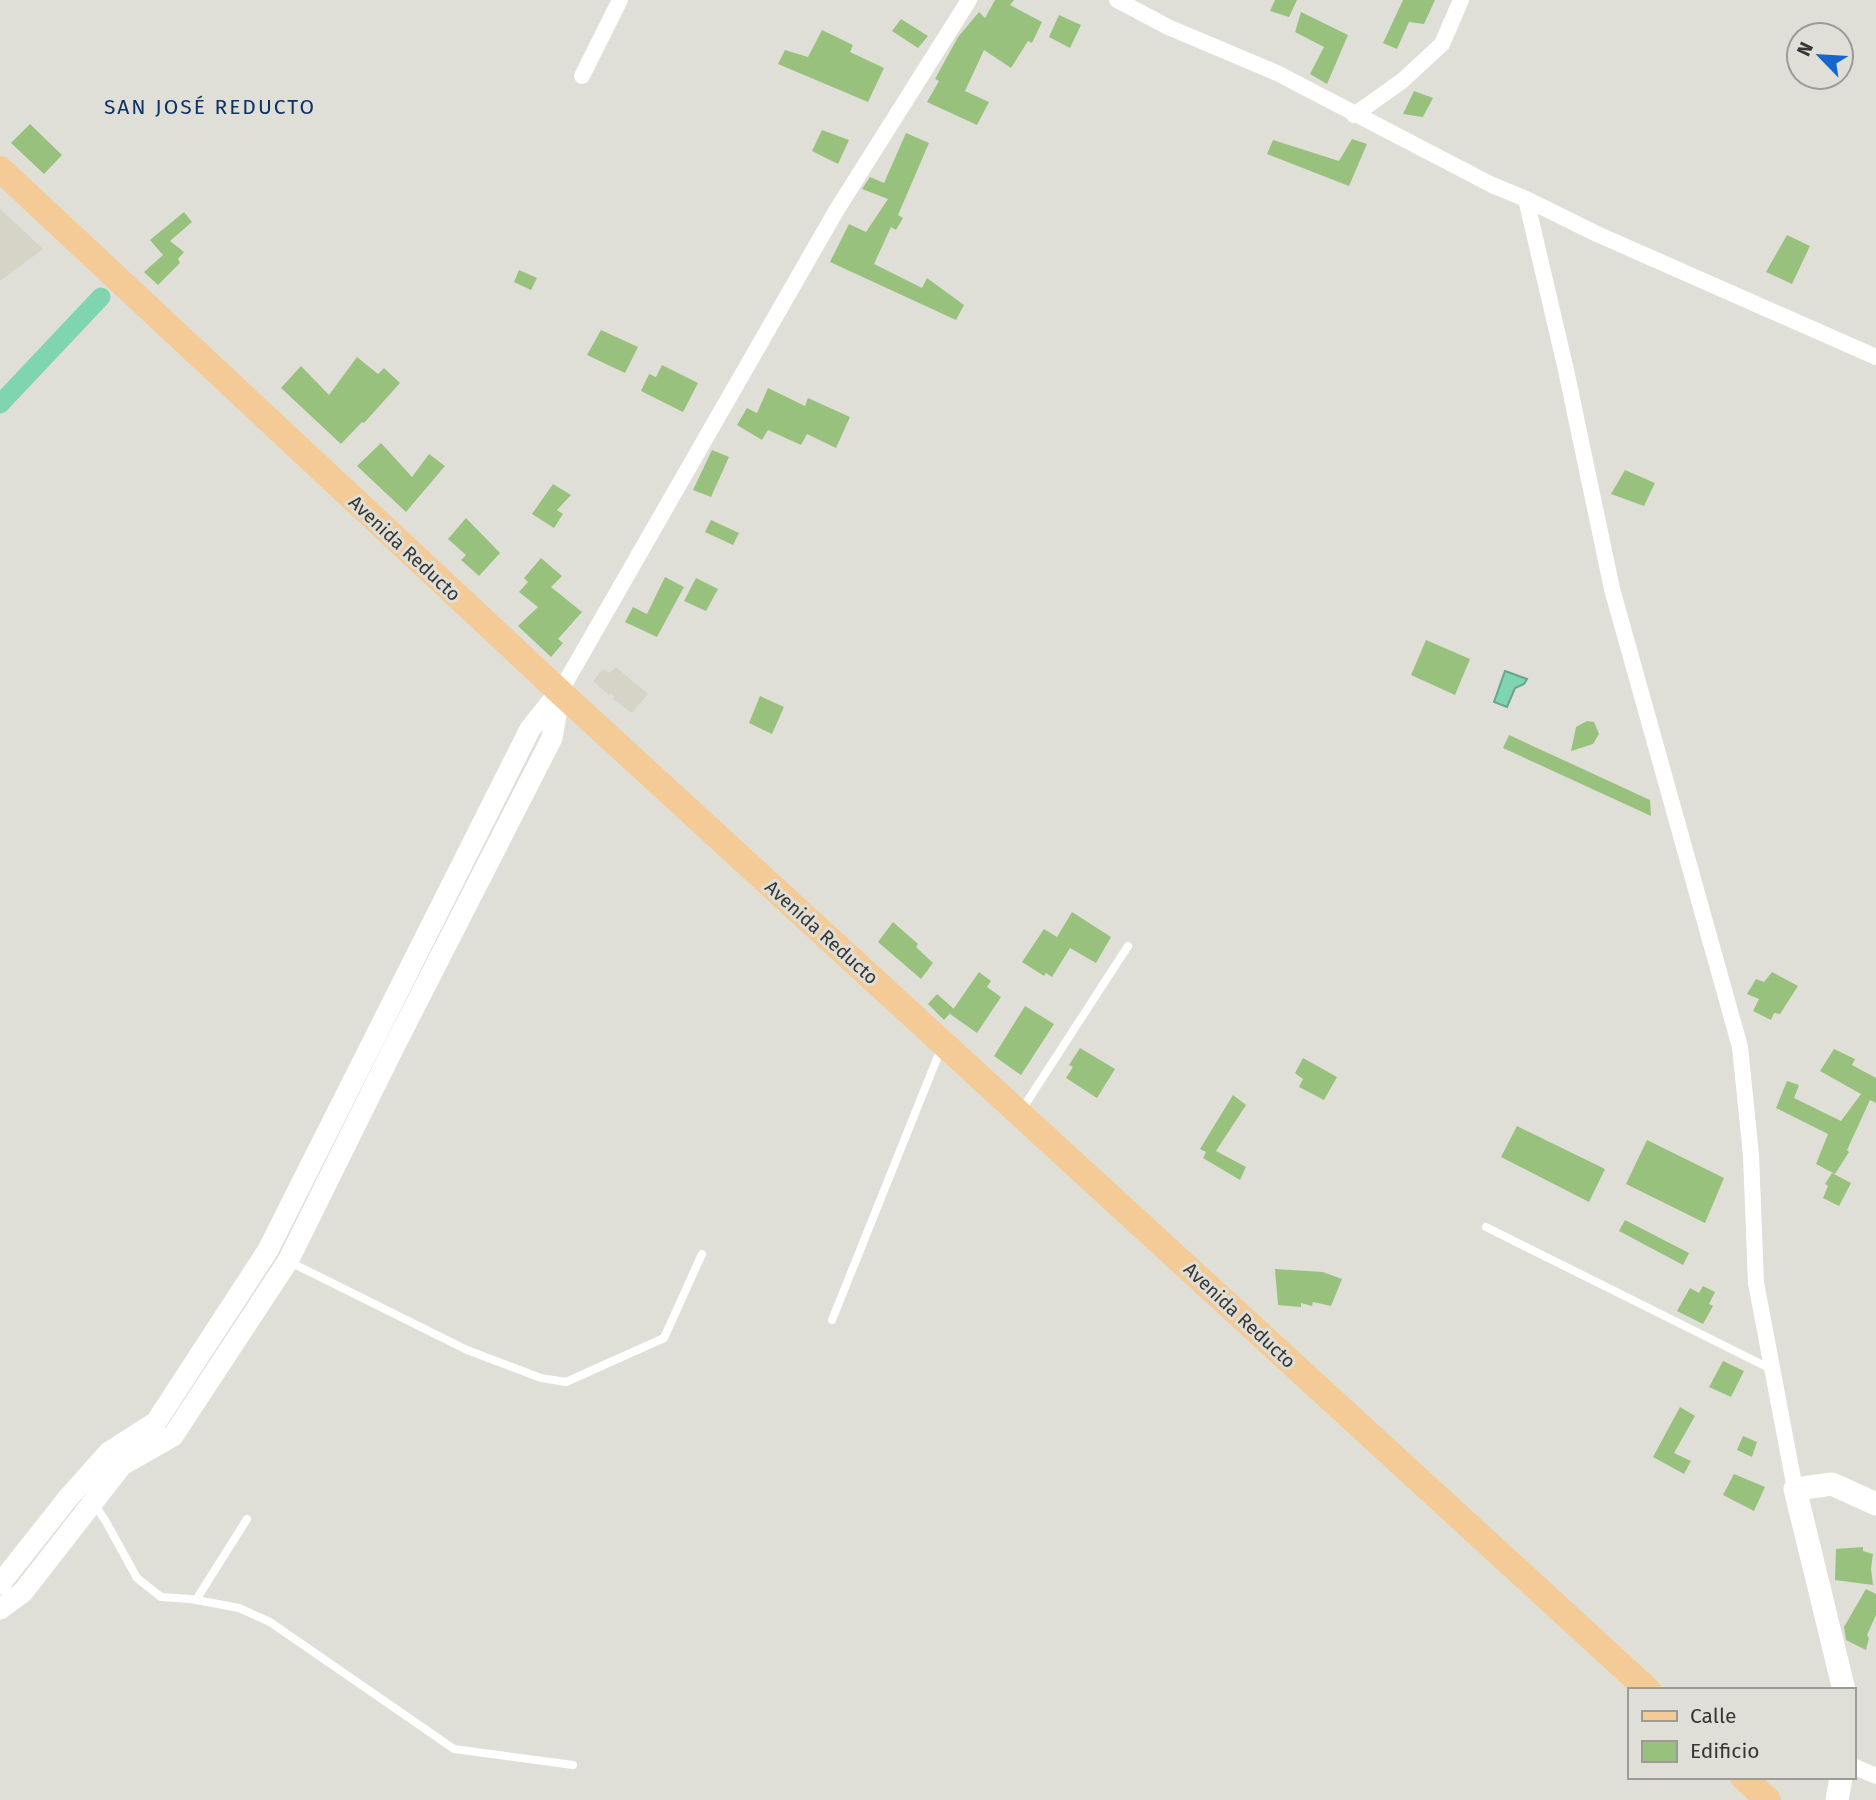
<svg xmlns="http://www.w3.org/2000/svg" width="1876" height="1800" viewBox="0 0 1876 1800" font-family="'Fira Sans',sans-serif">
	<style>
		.built { fill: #d5d4c6 }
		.water { fill: #7ed5b0; stroke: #69a58b; stroke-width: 2 }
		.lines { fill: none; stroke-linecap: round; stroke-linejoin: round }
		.canal { stroke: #7ed5b0; stroke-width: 19 }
		.building { fill: #99c17e }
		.service { stroke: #fff; stroke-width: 8 }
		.minor { stroke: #fff; stroke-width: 16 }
		.tertiary { stroke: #fff; stroke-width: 21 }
		.secondary { stroke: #fff; stroke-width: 23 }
		.primary { stroke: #f4cb96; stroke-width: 26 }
		.labels { text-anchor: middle; stroke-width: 6; stroke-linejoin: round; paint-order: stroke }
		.street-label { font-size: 19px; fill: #373634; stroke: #dfdfd8 }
		.neighbourhood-label { font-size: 21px; letter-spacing: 2px; fill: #0d3265; stroke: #dfdfd8 }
	</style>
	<rect width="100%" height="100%" fill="#dfdfd8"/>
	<path class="built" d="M0,209L43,249L0,281Z
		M616,667L648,694L632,713L613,699L615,697L611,693L609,695L593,681L603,669L610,673Z"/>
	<path class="water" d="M1505,671L1527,679L1524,684L1515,688L1507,707L1494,702Z"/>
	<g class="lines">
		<path class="canal" d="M0,404L101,297"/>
	</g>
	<path class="building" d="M995,0H1014L1010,5L1042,22L1032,43L1028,41L1011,68L984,50L965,91L989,102L977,125L927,102L939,81L935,79L958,37L979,12L985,18Z
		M1275,0H1297L1289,17L1270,11Z
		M1403,0H1435L1424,24L1409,22L1397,49L1383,43Z
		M1301,12L1348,35L1327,84L1310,74L1324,47L1295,32Z
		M1059,15L1081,25L1070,48L1049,37Z
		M901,19L928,36L918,48L892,31Z
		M822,30L853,45L850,52L884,68L868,102L778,64L785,50L808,57Z
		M1414,91L1433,98L1423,117L1403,114Z
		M30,124L62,155L44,174L11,143Z
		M822,130L849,140L838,164L812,151Z
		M906,133L929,143L898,215L903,218L896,230L891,227L874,264L922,288L927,278L964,305L956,320L830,262L849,224L866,232L888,199L862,189L870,177L884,183Z
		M1352,139L1367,144L1349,186L1267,154L1273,140L1339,161Z
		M184,212L192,222L170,241L184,252L178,259L180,263L158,285L144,272L163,255L150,240Z
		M1787,235L1810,246L1792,284L1766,272Z
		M519,270L537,278L531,290L514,282Z
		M601,330L638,347L625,373L587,355Z
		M357,357L378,374L384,368L400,383L364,423L362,422L341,444L281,388L301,366L329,395Z
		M662,365L698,383L683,412L641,391L649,374L656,377Z
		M768,388L805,406L808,398L850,417L836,448L807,434L801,445L768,430L762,440L737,425L747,408L757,413Z
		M381,443L412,477L429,454L445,466L406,512L357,466Z
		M712,450L729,457L711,497L693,490Z
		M1625,470L1655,483L1644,506L1611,494Z
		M553,484L571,495L557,510L563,514L554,528L532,514Z
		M466,518L500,553L479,576L461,560L466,555L448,539Z
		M711,520L739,533L733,545L705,532Z
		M541,558L562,576L551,587L582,612L558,639L563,643L551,657L518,626L538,607L519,592L528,582L524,578Z
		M665,577L684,587L657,637L625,622L633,607L647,614Z
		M696,578L718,589L706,611L684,601Z
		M1426,640L1470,659L1455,695L1411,675Z
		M760,696L784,707L772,734L749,723Z
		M1587,721L1594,722L1599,734L1593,744L1571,751L1576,727Z
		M1509,735L1650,800L1651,816L1503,748Z
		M1072,912L1111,937L1096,963L1070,948L1052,977L1046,973L1044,976L1022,962L1044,929L1057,937Z
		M893,922L918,944L916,947L933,963L921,979L878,942Z
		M979,972L991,981L987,987L1001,997L977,1033L950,1014Z
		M1772,972L1798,986L1780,1014L1774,1013L1771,1020L1753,1011L1759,999L1747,994L1756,979L1764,982Z
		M937,994L954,1009L944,1020L928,1004Z
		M1025,1006L1054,1024L1021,1075L994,1056Z
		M1080,1048L1115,1069L1097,1098L1066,1078L1073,1067L1069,1065Z
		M1834,1049L1855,1059L1852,1065L1876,1078V1103L1870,1100L1847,1150L1849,1152L1835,1174L1816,1164L1828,1134L1776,1108L1787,1081L1799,1085L1794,1098L1841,1121L1861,1094L1820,1071Z
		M1303,1058L1337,1077L1324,1100L1299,1087L1303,1079L1295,1073Z
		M1233,1095L1246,1105L1216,1151L1246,1167L1240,1180L1203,1158L1206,1152L1200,1149Z
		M1517,1126L1605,1169L1589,1202L1501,1157Z
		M1647,1140L1724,1178L1705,1223L1626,1184Z
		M1832,1173L1851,1183L1839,1206L1823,1198L1828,1186L1825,1184Z
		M1625,1220L1689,1253L1683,1265L1619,1231Z
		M1275,1269L1323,1272L1342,1279L1331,1306L1313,1302L1312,1306L1301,1303V1307L1278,1305Z
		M1703,1286L1715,1292L1709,1304L1713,1306L1703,1324L1677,1311L1690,1288L1699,1293Z
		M1723,1361L1744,1371L1731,1397L1709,1387Z
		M1680,1407L1695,1416L1674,1453L1691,1461L1684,1474L1653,1457Z
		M1743,1436L1757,1442L1752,1457L1737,1450Z
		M1734,1474L1765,1487L1754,1511L1723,1495Z
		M1863,1547V1551L1873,1554L1871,1569L1873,1585L1835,1580L1836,1549Z
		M1866,1589L1876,1594V1615L1867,1635L1869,1638L1866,1650L1846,1640L1844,1627Z"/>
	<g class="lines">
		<path class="service" d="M1021,1111L1128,946
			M1486,1227L1773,1370
			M288,1261L467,1350L541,1378L566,1382L664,1338L702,1254
			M832,1320L942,1046
			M94,1504L105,1520L137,1578L161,1597L191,1599L239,1608L270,1622L454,1749L573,1765
			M196,1600L247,1519"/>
		<path class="minor" d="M1117,0L1168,27L1277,73L1492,185L1526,199L1566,370L1612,589L1740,1047L1751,1155L1756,1283L1795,1489
			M582,76L620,0
			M1354,115L1402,81L1442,44L1461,0
			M1526,199L1597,234L1876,357
			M560,692L836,211L969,0
			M1853,1766L1876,1776"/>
		<path class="tertiary" d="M0,1584L68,1498L109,1452L156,1422L268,1250L530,729L558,694
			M0,1609L23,1592L122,1465L173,1436L288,1261L394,1047L552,738L560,692"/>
		<path class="secondary" d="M1844,1690L1795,1489L1832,1484L1876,1504
			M1837,1800L1841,1777"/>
		<path class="primary" d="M0,169L560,692L1648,1690
			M1743,1777L1768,1800"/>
	</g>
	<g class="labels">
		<g class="street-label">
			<text transform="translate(405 548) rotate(43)" y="7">Avenida Reducto</text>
			<text transform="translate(822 932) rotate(42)" y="7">Avenida Reducto</text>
			<text transform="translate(1240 1315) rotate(43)" y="7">Avenida Reducto</text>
		</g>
		<g class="neighbourhood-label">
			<text x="210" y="114">SAN JOSÉ REDUCTO</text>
		</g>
	</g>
	<rect x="1628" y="1688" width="228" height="91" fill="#dfdfd8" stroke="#9c9b96" stroke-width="2"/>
	<rect x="1642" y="1711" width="35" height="10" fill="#f4cb96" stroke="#9c9b96" stroke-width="2"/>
	<text x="1690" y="1723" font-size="21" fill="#373634">Calle</text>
	<rect x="1642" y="1741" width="35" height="21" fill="#99c17e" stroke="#9c9b96" stroke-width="2"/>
	<text x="1690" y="1758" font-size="21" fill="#373634">Edificio</text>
	<g transform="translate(1820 56) rotate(295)"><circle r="33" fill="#dfdfd8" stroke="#9c9b96" stroke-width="2"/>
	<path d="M0-5L12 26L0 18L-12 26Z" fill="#1565cf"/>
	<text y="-10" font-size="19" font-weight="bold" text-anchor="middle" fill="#373634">N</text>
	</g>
</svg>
